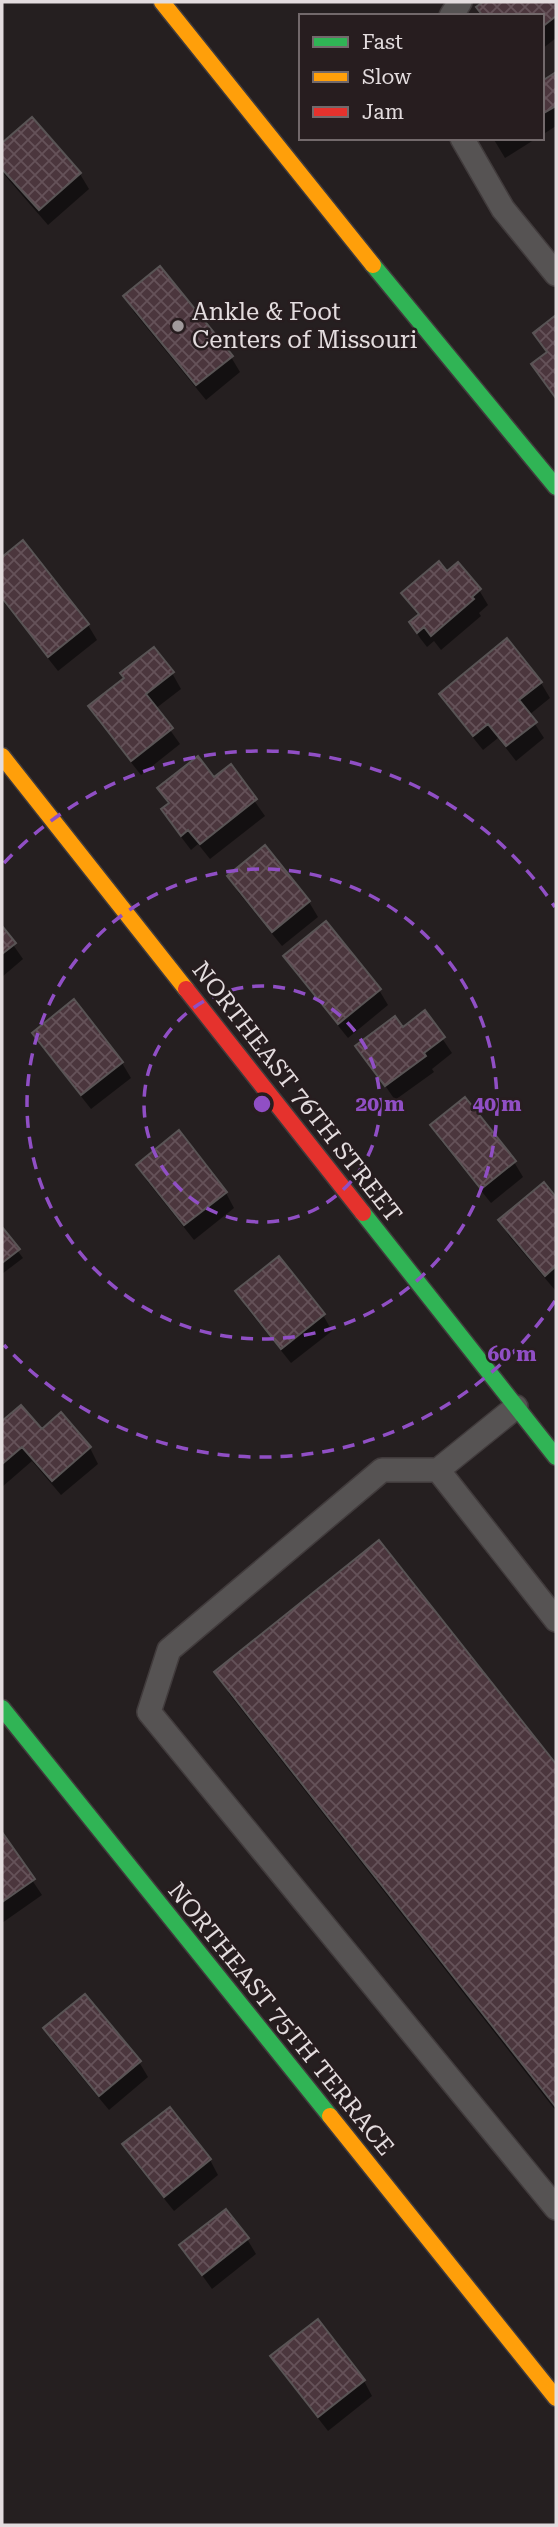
<svg xmlns="http://www.w3.org/2000/svg" width="558" height="2527" viewBox="0 0 558 2527" font-family="'Roboto Serif',serif">
	<style>
		.shadow { fill: #0007 }
		.building { fill: url(#building-cross-hatch); stroke: #595455; stroke-width: 2 }
		.lines { fill: none; stroke-linecap: round; stroke-linejoin: round }
		.lane-casing { stroke: #413b3c; stroke-width: 26 }
		.fast-casing { stroke: #413b3c; stroke-width: 19 }
		.slow-casing { stroke: #413b3c; stroke-width: 19 }
		.jam-casing { stroke: #413b3c; stroke-width: 19 }
		.lane { stroke: #565353; stroke-width: 23 }
		.fast { stroke: #30b455; stroke-width: 16 }
		.slow { stroke: #ff9f0a; stroke-width: 16 }
		.jam { stroke: #e5322d; stroke-width: 16 }
		.ring { fill: none; stroke: #904fc5; stroke-width: 3.5; stroke-dasharray: 12 9 }
		.poi-dot { fill: #a09a9c; stroke: #271d1f; stroke-width: 2.5 }
		.labels { text-anchor: middle; stroke-width: 5; stroke-linejoin: round; paint-order: stroke }
		.poi-label { font-size: 24px; fill: #e3dcde; stroke: #271d1f; text-anchor: start }
		.street-label { font-size: 24px; fill: #e3dcde; stroke: #271d1f }
		.centre { fill: #904fc5; stroke: #271d1f; stroke-width: 3.5 }
		.ring-label { font-size: 21px; text-anchor: middle; font-weight: bold; fill: #904fc5; stroke: #271d1f; stroke-width: 5; stroke-linejoin: round; paint-order: stroke }
	</style>
	<defs>
		<pattern id="building-cross-hatch" width="8" height="8" patternUnits="userSpaceOnUse" patternTransform="scale(1.75)"><rect width="8" height="8" fill="#4b363d"/><path d="M0 0l8 8M0 8l8-8" fill="none" stroke="#655259"/></pattern>
	</defs>
	<rect width="100%" height="100%" fill="#251f20"/>
	<path class="shadow" d="M486,2H556V38L542,49V16L479,7Z
		M556,74V126L542,135V83Z
		M32,119L80,174L89,189L48,225L2,172V146Z
		M493,138H537L505,158Z
		M125,297L231,357L240,372L206,400L134,312Z
		M556,317V400L533,365L548,354L535,333Z
		M23,542L88,625L97,640L58,671L2,600V559Z
		M447,573L479,590L488,605L479,613L481,616L441,650L434,641L427,647L420,638L411,623L419,617L403,594Z
		M172,673L181,689L155,709L180,744L141,775L99,722L90,706Z
		M541,683L550,698L529,715L544,738L516,761L498,738L483,750L450,709L441,694Z
		M230,767L265,816L210,859L198,844L191,850L172,825L163,809L169,805L159,789L214,779Z
		M265,847L309,902L318,917L282,946L238,892L229,876Z
		M2,929L23,959L2,977Z
		M285,956L379,990L388,1005L348,1038L294,971Z
		M425,1013L452,1053L432,1069L434,1072L395,1100L358,1046L403,1029Z
		M34,1033L122,1063L131,1078L91,1109L43,1048Z
		M433,1125L514,1162L523,1177L491,1203L441,1141Z
		M138,1165L226,1193L234,1208L194,1240L147,1181Z
		M544,1185L556,1200L555,1290L509,1236L501,1221Z
		M2,1230L23,1258L2,1274Z
		M278,1259L323,1315L332,1331L291,1363L246,1307L237,1291Z
		M21,1407L41,1431L61,1415L90,1448L98,1464L61,1495L32,1461L2,1487V1424Z
		M378,1542L556,1767V2111L230,1695L216,1672Z
		M2,1835L42,1895L2,1923Z
		M46,2028L139,2062L148,2077L109,2110L54,2044Z
		M124,2145L210,2160L218,2175L174,2211L133,2160Z
		M247,2239L256,2254L212,2289L181,2246Z
		M273,2357L364,2381L372,2396L328,2431L282,2372Z"/>
	<path class="building" d="M483,2H556V16L542,27V16H483L476,7Z
		M556,72V106L542,114V81Z
		M32,117L81,173L39,210L2,169V143Z
		M160,266L233,356L196,385L123,296Z
		M556,315V396L555,397L531,364L547,352L533,333Z
		M23,540L89,624L48,657L2,598V557Z
		M439,561L447,571L458,562L481,589L472,597L474,599L431,636L424,627L417,633L409,622L419,614L401,593Z
		M507,638L542,682L519,700L537,722L506,746L488,724L473,736L439,694Z
		M154,647L174,672L146,694L173,728L131,761L88,706L124,678L120,673Z
		M198,756L214,777L231,764L257,799L200,844L188,830L181,836L161,809L169,803L157,788Z
		M265,845L310,901L272,932L227,876Z
		M326,921L381,989L338,1024L283,956Z
		M2,926L16,943L2,954Z
		M74,999L123,1062L81,1095L32,1033Z
		M425,1010L445,1037L424,1053L426,1056L385,1086L355,1046L395,1016L403,1027Z
		M465,1097L516,1161L481,1189L430,1125Z
		M179,1130L227,1192L184,1225L136,1165Z
		M544,1182L556,1197V1266L545,1276L498,1220Z
		M2,1227L20,1249L2,1263Z
		M279,1256L325,1314L281,1349L235,1291Z
		M21,1405L42,1429L61,1412L91,1447L52,1481L22,1447L2,1464V1421Z
		M379,1540L556,1764V2107L214,1672Z
		M2,1832L35,1879L2,1902Z
		M85,1994L141,2061L99,2096L43,2028Z
		M170,2107L211,2159L164,2197L122,2144Z
		M226,2209L249,2238L202,2275L179,2245Z
		M318,2319L365,2380L318,2417L270,2356Z"/>
	<g class="lines">
		<defs>
			<path id="lane" d="M451,16L460,2
				M462,138L503,209L556,274
				M516,1407L438,1470H382L169,1650L149,1712L556,2208
				M438,1470L556,1620"/>
			<path id="fast" d="M373,265L556,487
				M363,1213L556,1457
				M2,1708L330,2116"/>
			<path id="slow" d="M162,2L373,265
				M2,756L186,989
				M330,2116L556,2398"/>
			<path id="jam" d="M186,989L363,1213"/>
		</defs>
		<use href="#lane" class="lane-casing"/>
		<use href="#fast" class="fast-casing"/>
		<use href="#slow" class="slow-casing"/>
		<use href="#jam" class="jam-casing"/>
		<use href="#lane" class="lane"/>
		<use href="#fast" class="fast"/>
		<use href="#slow" class="slow"/>
		<use href="#jam" class="jam"/>
	</g>
	<g class="ring">
		<circle cx="262" cy="1104" r="118"/>
		<circle cx="262" cy="1104" r="235"/>
		<path d="M555 1301A353 353 0 0 1 4 1345M4 863A353 353 0 0 1 555 907"/>
	</g>
	<circle class="poi-dot" cx="178" cy="326" r="7"/>
	<g class="labels">
		<g class="poi-label">
			<text x="192" y="320">Ankle &amp; Foot<tspan x="192" dy="28">Centers of Missouri</tspan></text>
		</g>
		<g class="street-label">
			<text transform="translate(297 1092) rotate(52)" y="8">NORTHEAST 76TH STREET</text>
			<text transform="translate(281 2019) rotate(51)" y="8">NORTHEAST 75TH TERRACE</text>
		</g>
	</g>
	<circle cx="262" cy="1104" r="10" class="centre"/>
	<g class="ring-label">
		<text x="380" y="1111">20 m</text>
		<text x="497" y="1111">40 m</text>
		<text x="512" y="1361">60 m</text>
	</g>
	<rect width="558" height="2527" fill="none" stroke="#e3dcde" stroke-width="7"/>
	<rect x="299" y="14" width="245" height="126" fill="#271d1f" stroke="#72696b" stroke-width="2"/>
	<rect x="313" y="37" width="35" height="10" fill="#30b455" stroke="#72696b" stroke-width="2"/>
	<text x="362" y="49" font-size="21" fill="#e3dcde">Fast</text>
	<rect x="313" y="72" width="35" height="10" fill="#ff9f0a" stroke="#72696b" stroke-width="2"/>
	<text x="362" y="84" font-size="21" fill="#e3dcde">Slow</text>
	<rect x="313" y="107" width="35" height="10" fill="#e5322d" stroke="#72696b" stroke-width="2"/>
	<text x="362" y="119" font-size="21" fill="#e3dcde">Jam</text>
</svg>
